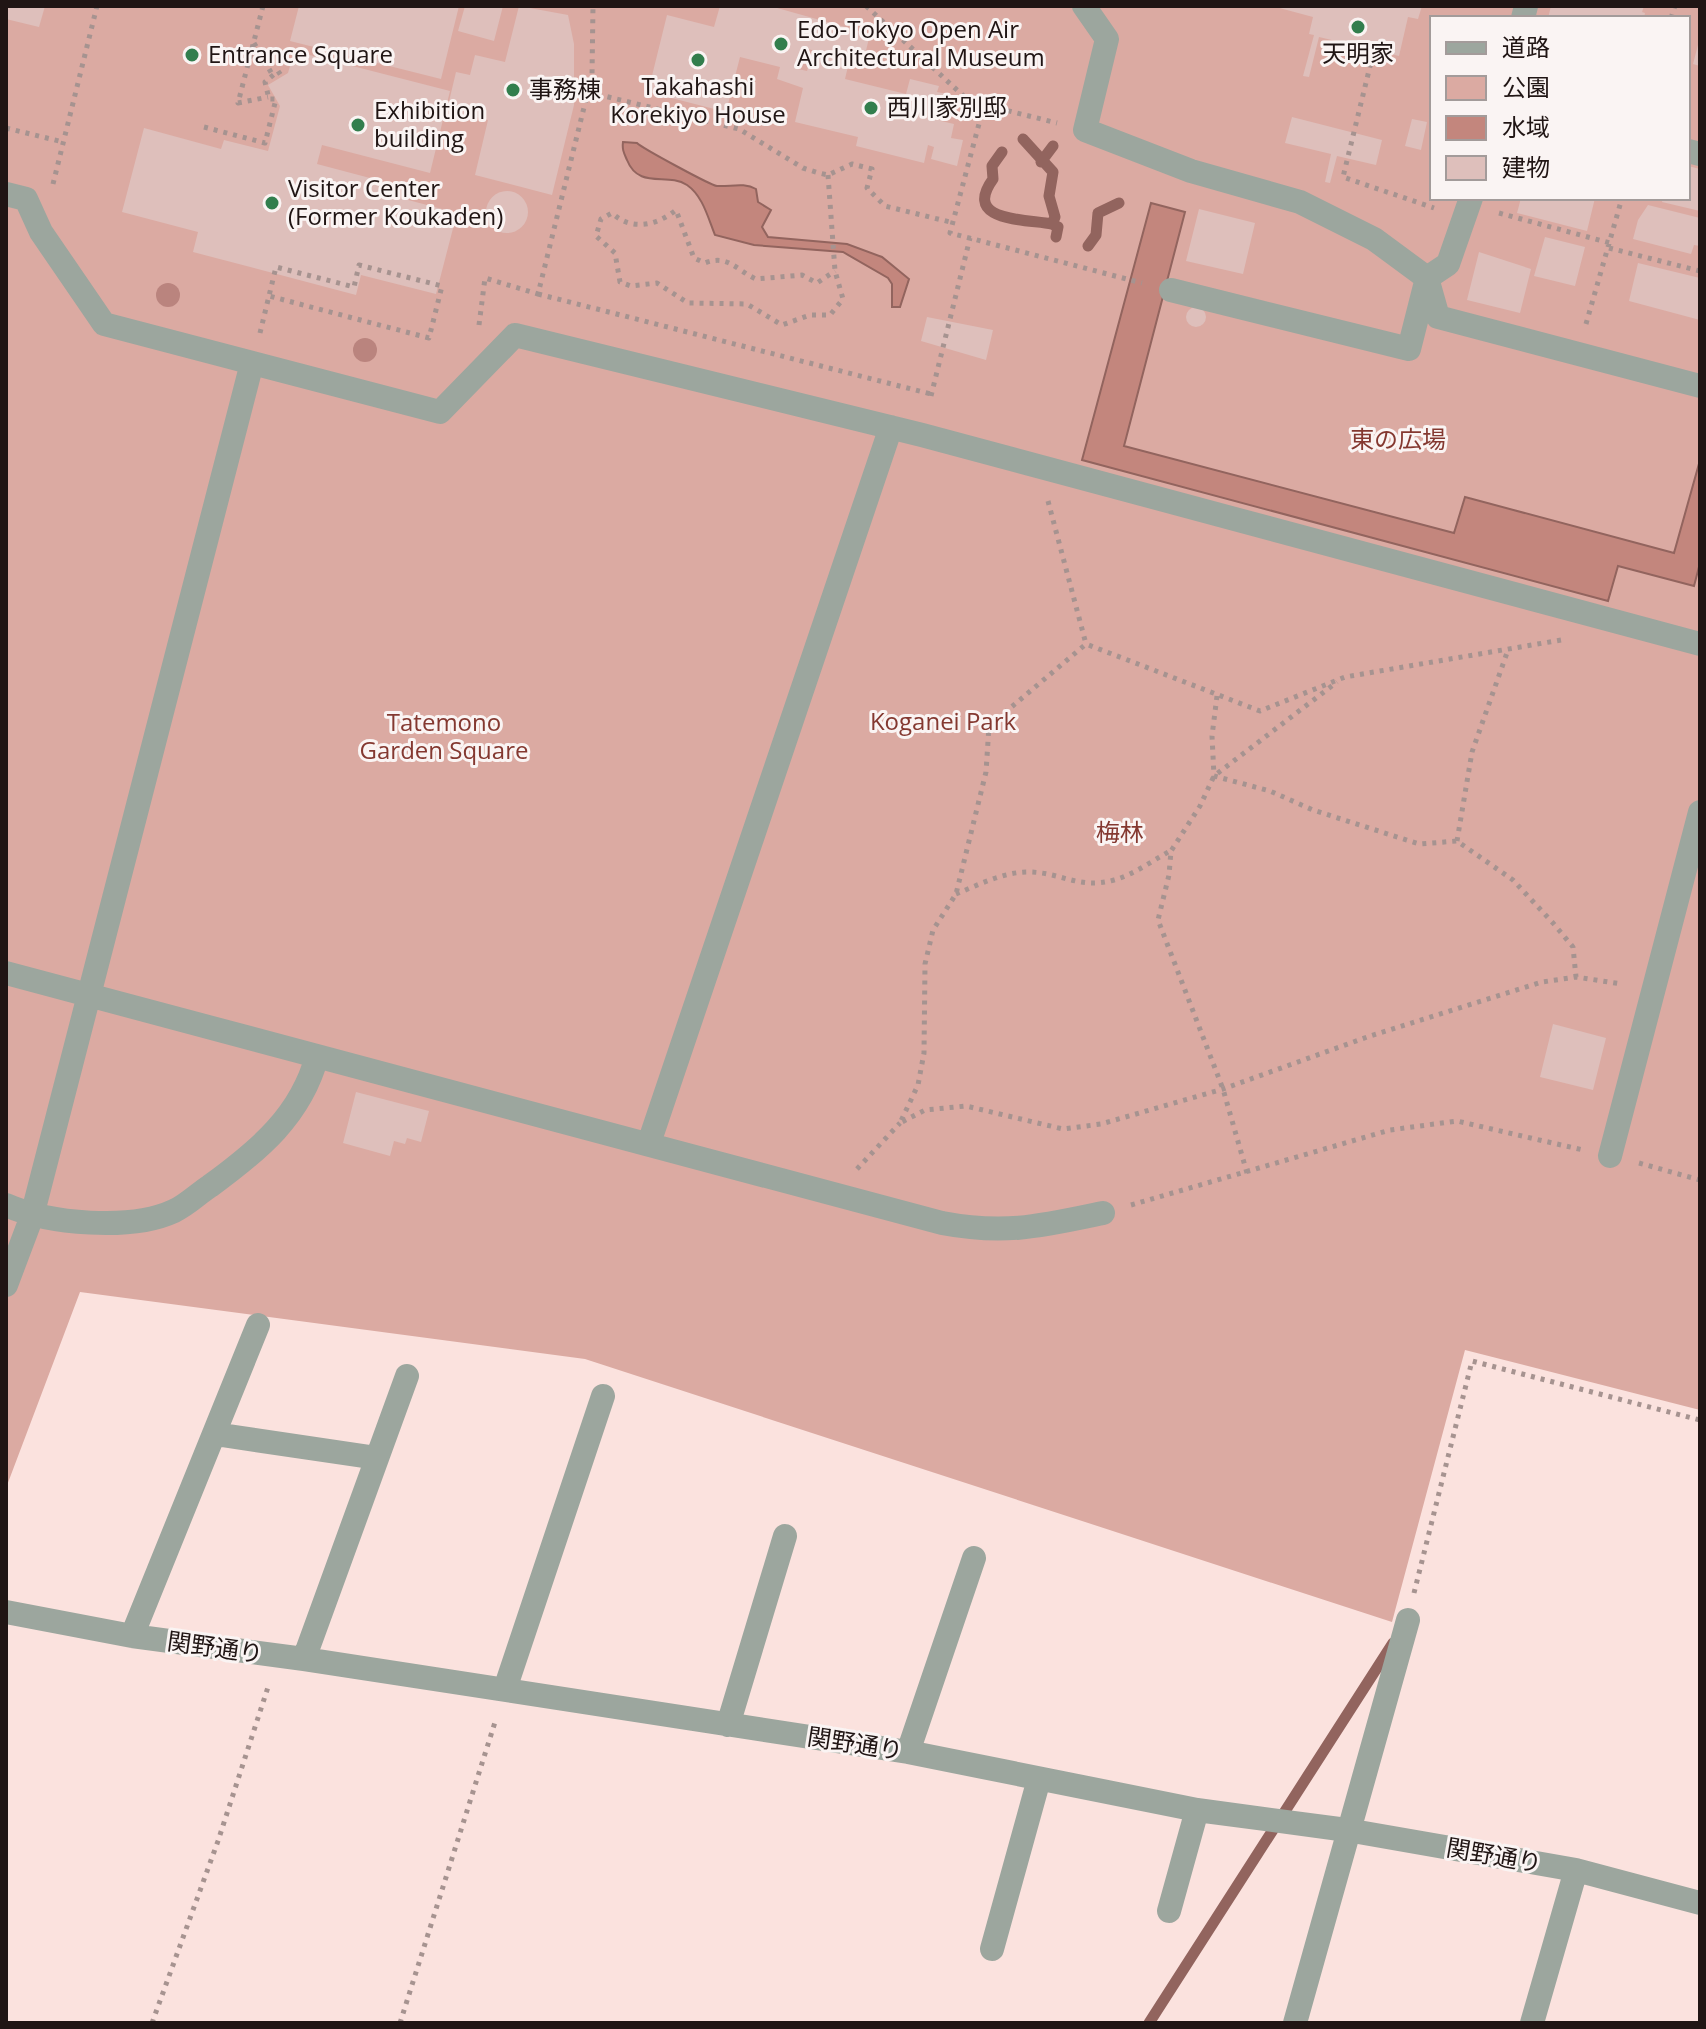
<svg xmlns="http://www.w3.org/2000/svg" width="1706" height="2029" viewBox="0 0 1706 2029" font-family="'Open Sans','Noto Sans JP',sans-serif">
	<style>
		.green { fill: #dbaaa2; fill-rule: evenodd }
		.water { fill: #c3867d; stroke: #92645e; stroke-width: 2 }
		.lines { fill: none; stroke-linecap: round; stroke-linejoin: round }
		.stream { stroke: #92645e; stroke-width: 11 }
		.building { fill: #debfbb }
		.path { stroke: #a69390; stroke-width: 5; stroke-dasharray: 4 6; stroke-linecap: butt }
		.minor { stroke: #9ca69e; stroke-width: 24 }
		.tree { fill: #ba847e }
		.poi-dot { fill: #327e4d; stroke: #faf4f3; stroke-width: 3 }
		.labels { text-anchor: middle; stroke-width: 6; stroke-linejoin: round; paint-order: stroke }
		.poi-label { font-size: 24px; fill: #201514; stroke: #faf4f3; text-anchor: start }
		.park-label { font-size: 24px; fill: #843830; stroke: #faf4f3 }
		.street-label { font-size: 24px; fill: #201514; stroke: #faf4f3 }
	</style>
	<rect width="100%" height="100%" fill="#fbe2de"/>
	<path class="green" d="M6,6H1700V1410L1465,1350L1392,1622L585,1359L80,1292L6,1488ZM1432,18H1688V198H1432Z"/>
	<path class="water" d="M623,142L637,143C642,148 710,185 717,186C730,187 744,182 756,189L758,202L771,210L762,227L768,237L847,244L882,257L909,279L900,307H892V284L888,278L843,252L754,245L715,235C708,218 703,196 687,185C667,172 639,190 627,160C624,153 622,150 623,142Z
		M1151,203L1185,212L1124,446L1454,533L1465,497L1674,553L1700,460V563L1694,586L1618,566L1608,601L1082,460Z"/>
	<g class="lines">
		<path class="stream" d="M1002,152L992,166L993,179C962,222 1025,219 1052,224L1055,217L1049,196L1053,172L1023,139
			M1041,162L1053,146
			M1052,224L1058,227L1056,237
			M1088,246L1096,235L1098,213L1119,203
			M1149,2023L1393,1643"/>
	</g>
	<path class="building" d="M6,6H45L39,27L6,19Z
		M299,6H459L441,79L290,41Z
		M465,6H503L494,41L458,31Z
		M519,6L568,15L574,44V105L552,195L475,175L488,120L447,110L456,72L470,75L475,55L505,62Z
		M720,6H770L870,34L863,63L804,48L798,69L807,71L812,53L849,62L845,79L906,94L910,79L939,86L937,92L947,94L941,121L954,124L951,138L963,140L957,166L931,159L934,147L928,145L924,163L856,146L858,137L795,122L803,88L777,79L780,67L740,57L726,112L648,92L667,15L714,27Z
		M1272,6H1422L1418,19L1408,17L1399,56L1319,37L1309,77L1303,76L1314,35L1309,34L1313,17Z
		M1551,6H1644L1642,12L1645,13L1644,18H1548Z
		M1699,41H1700V66L1693,64Z
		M294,51L450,91L430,173L322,145L317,164L385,182L382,193L457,213L436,294L361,275L356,295L193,252L198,232L122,212L144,128L221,149L224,140L268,151L280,106L268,85L288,73Z
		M1292,117L1382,140L1376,165L1337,156L1330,183L1325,182L1331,154L1285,143Z
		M1412,119L1427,122L1421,150L1405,146Z
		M1688,166L1700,169V211L1662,202L1663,198H1688Z
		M486 212a21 21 0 1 1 42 0a21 21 0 1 1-42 0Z
		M1521,198H1595L1587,231L1517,213Z
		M1648,205L1700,218V246L1694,245L1691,254L1633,239L1638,220Z
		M1199,209L1255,223L1243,274L1186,261Z
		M1545,237L1585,247L1575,286L1534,276Z
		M1479,252L1531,269L1520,313L1467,300Z
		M1638,263L1700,278V320L1629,301Z
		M1186 317a10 10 0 1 1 20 0a10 10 0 1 1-20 0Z
		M927,317L993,330L986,360L921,341Z
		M1553,1024L1606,1038L1593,1090L1540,1077Z
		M356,1092L429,1111L421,1142L407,1138L405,1144L394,1141L390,1156L343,1143Z"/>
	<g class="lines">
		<path class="path" d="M263,6L238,103L268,97
			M866,6L969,101L1057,123
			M1671,18L1675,6
			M254,43L272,74
			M1373,54L1343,177L1434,208
			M588,92L739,129L803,168L819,173L828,175L852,164L872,169L867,188L885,206L950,222
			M984,105L950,233L1142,283
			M204,127L265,143L276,99H269L265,82L278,71L282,77
			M6,128L63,142
			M828,175L835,271L843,299L830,315H810L782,325L747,304L688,303L657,283L631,286L620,282L615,253L596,236L601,219L612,213C631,231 656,226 676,210L694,258L705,263C728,254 736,270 756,279L802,275L817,283L835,271
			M53,184L97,6
			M1499,213L1610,243
			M1609,248L1700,271
			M538,294L931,394
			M1586,324L1622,198
			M479,325L485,278L538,294L592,75L593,6
			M260,333L276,267L354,287L359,265L442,286L429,338L269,296
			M931,396L970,238
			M1048,501L1086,644
			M1561,640L1345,677L1260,711L1086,644L989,726L986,772L956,894L933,930L925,964L924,1053L918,1085L900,1123L925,1110L966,1106L1063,1129L1101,1124L1223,1089L1370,1036L1542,982L1576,977L1622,984
			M1217,696L1212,736L1214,776L1270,791L1313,810L1419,844L1457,841L1513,880L1553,923L1573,947L1576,977
			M1457,841L1472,752L1508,650
			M956,894C978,885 1003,872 1028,872C1061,872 1079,890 1114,880C1133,875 1152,861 1170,851
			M1639,1163L1700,1180
			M857,1169L900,1123
			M1247,1173L1223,1089L1158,920L1169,875L1171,851L1200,806L1214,776L1337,682
			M1131,1205L1390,1130L1457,1121L1583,1150
			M1414,1593L1472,1361L1700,1420
			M152,2023L218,1841L269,1684
			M400,2023L496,1719"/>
		<path class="minor" d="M1084,6L1107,39L1085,130L1191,171L1300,202L1374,239L1427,278L1438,317L1700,386
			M1523,18L1526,6
			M1688,151L1700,154
			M6,194L26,199L41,232L104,324L440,412L515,335L922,435L1700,644
			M1171,290L1409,349L1427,278L1448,264L1471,198
			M6,973L942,1223C1005,1235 1041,1226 1103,1213
			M649,1143L891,427
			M1610,1156L1700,812
			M6,1205C49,1224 131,1231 174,1211C187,1205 199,1193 210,1186C258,1151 301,1116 317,1056
			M6,1285L32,1216L252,363
			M215,1434L377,1458
			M6,1612L132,1636L304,1659L908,1752L1197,1810L1347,1830L1576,1870L1700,1903
			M132,1636L258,1325
			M304,1659L407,1376
			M505,1689L603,1396
			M728,1725L785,1536
			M908,1752L974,1558
			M1169,1911L1197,1810
			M992,1949L1039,1779
			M1295,2023L1408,1620
			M1532,2023L1576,1870"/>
	</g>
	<g class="tree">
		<circle cx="168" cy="295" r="12"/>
		<circle cx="365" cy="350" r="12"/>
	</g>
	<g class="poi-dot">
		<circle cx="1358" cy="27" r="8"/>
		<circle cx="781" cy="44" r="8"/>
		<circle cx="192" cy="55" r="8"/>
		<circle cx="698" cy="60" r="8"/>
		<circle cx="513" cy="90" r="8"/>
		<circle cx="871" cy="108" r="8"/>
		<circle cx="358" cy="125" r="8"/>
		<circle cx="272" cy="203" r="8"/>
	</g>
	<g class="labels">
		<g class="poi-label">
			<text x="797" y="38">Edo-Tokyo Open Air<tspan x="797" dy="28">Architectural Museum</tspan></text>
			<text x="1358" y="62" text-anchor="middle">天明家</text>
			<text x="208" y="63">Entrance Square</text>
			<text x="698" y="95" text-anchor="middle">Takahashi<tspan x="698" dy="28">Korekiyo House</tspan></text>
			<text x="529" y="98">事務棟</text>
			<text x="887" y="116">西川家別邸</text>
			<text x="374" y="119">Exhibition<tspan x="374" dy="28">building</tspan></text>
			<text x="288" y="197">Visitor Center<tspan x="288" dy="28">(Former Koukaden)</tspan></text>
		</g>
		<g class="park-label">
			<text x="1398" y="448">東の広場</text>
			<text x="943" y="730">Koganei Park</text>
			<text x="444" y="731">Tatemono<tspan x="444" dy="28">Garden Square</tspan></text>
			<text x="1120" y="841">梅林</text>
		</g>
		<g class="street-label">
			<text transform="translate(215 1648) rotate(8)" y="8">関野通り</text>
			<text transform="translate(855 1744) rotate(9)" y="8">関野通り</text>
			<text transform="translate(1494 1856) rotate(10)" y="8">関野通り</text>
		</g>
	</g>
	<rect width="1706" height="2029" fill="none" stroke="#201514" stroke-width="16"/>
	<rect x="1430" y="16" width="260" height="184" fill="#faf4f3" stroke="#a39b9a" stroke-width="2"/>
	<rect x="1446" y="42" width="40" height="12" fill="#9ca69e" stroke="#a39b9a" stroke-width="2"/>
	<text x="1502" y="56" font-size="24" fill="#201514">道路</text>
	<rect x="1446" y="76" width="40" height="24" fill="#dbaaa2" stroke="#a39b9a" stroke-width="2"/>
	<text x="1502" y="96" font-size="24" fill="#201514">公園</text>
	<rect x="1446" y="116" width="40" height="24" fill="#c3867d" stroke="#a39b9a" stroke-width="2"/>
	<text x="1502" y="136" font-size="24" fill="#201514">水域</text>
	<rect x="1446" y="156" width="40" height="24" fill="#debfbb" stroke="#a39b9a" stroke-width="2"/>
	<text x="1502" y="176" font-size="24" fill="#201514">建物</text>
</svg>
